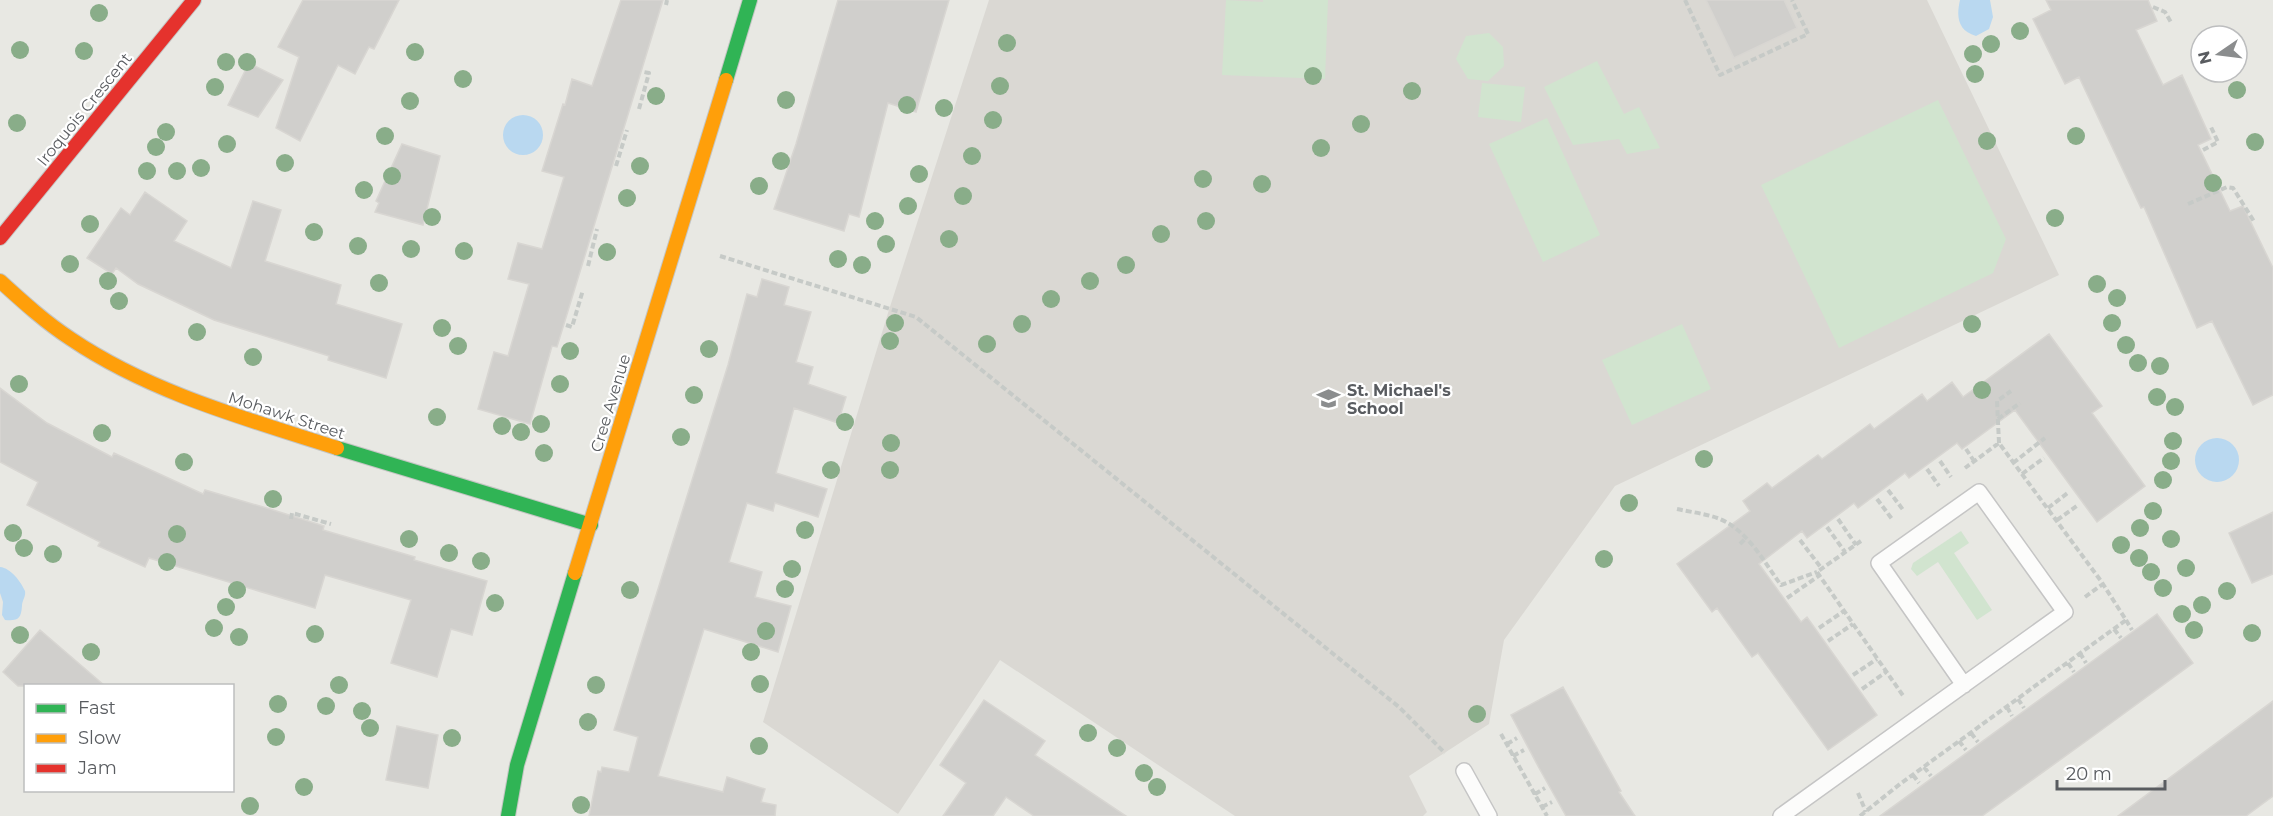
<svg xmlns="http://www.w3.org/2000/svg" width="2273" height="816" viewBox="0 0 2273 816" font-family="Montserrat,sans-serif">
	<style>
		.education { fill: #dad8d3 }
		.green { fill: #d1e4cf }
		.water { fill: #b9d8f0 }
		.building { fill: #d0cfcc; stroke: #d8d6d2; stroke-width: 1.5 }
		.lines { fill: none; stroke-linecap: round; stroke-linejoin: round }
		.lane-casing { stroke: #c5c5c5; stroke-width: 18 }
		.fast-casing { stroke: #c4c5c3; stroke-width: 16 }
		.slow-casing { stroke: #c4c5c3; stroke-width: 16 }
		.jam-casing { stroke: #c4c5c3; stroke-width: 16 }
		.path { stroke: #c6cac7; stroke-width: 4; stroke-dasharray: 6 3; stroke-linecap: butt }
		.lane { stroke: #fcfcfb; stroke-width: 15 }
		.fast { stroke: #30b455; stroke-width: 14 }
		.slow { stroke: #ff9f0a; stroke-width: 14 }
		.jam { stroke: #e5322d; stroke-width: 14 }
		.tree { fill: #89ad89 }
		.labels { text-anchor: middle; stroke-width: 4.5; stroke-linejoin: round; paint-order: stroke }
		.street-label { font-size: 16px; fill: #595c60; stroke: #fff }
		.poi-label { font-size: 16px; font-weight: bold; fill: #595c60; stroke: #fff; text-anchor: start }
	</style>
	<rect width="100%" height="100%" fill="#e8e8e3"/>
	<path class="education" d="M989,0H1927L2059,275L1615,486L1504,640L1489,724L1409,776L1427,812L1423,816H1235L1000,660L898,814L763,722L888,313Z"/>
	<path class="green" d="M1226,0L1263,2V0H1328L1325,79L1222,75Z
		M1489,33L1503,47L1504,66L1488,81L1468,79L1456,59L1466,36Z
		M1597,61L1624,114L1639,107L1660,148L1627,154L1619,139L1573,145L1544,87Z
		M1482,83L1525,87L1521,122L1478,117Z
		M1938,100L2006,239L1993,273L1839,348L1761,185Z
		M1547,118L1600,235L1543,262L1489,144Z
		M1682,324L1711,389L1632,425L1602,360Z
		M1961,531L1969,543L1954,553L1992,610L1977,620L1938,562L1917,576L1911,569L1913,563Z"/>
	<path class="water" d="M1960,0H1990L1993,17L1989,29L1976,36C1958,31 1956,17 1960,0Z
		M503 135a20 20 0 1 1 40 0a20 20 0 1 1-40 0Z
		M2195 460a22 22 0 1 1 44 0a22 22 0 1 1-44 0Z
		M0,567C11,568 21,582 25,591C26,597 22,600 22,606C21,619 18,621 5,620L2,615L3,602L0,593Z"/>
	<path class="building" d="M303,0H399L374,49L369,47L355,74L338,65L300,141L276,128L299,57L278,47Z
		M621,0H663L557,347L552,346L530,424L478,409L494,352L508,356L529,284L508,279L518,243L542,249L564,177L542,171L563,104L565,105L572,79L592,86Z
		M838,0H949L916,112L888,103L859,217L849,214L844,231L774,209L796,144Z
		M1706,0H1784L1797,28L1734,58Z
		M2046,0H2148L2157,21L2136,30L2163,85L2182,75L2211,139L2198,145L2230,211L2243,206L2273,268V395L2253,405L2212,321L2197,328L2144,207L2141,208L2079,77L2065,84L2033,19L2051,10Z
		M249,63L283,80L258,117L228,105Z
		M402,144L440,156L423,225L375,212L379,203L376,201Z
		M145,192L187,221L174,241L231,268L253,201L281,210L265,261L341,285L336,304L402,324L386,378L328,360L329,356L214,320L138,284L116,268L112,274L87,258L121,208L130,215Z
		M762,279L789,287L784,305L811,312L796,362L813,367L808,384L846,397L838,423L794,408L776,473L827,489L818,517L775,503L773,511L747,503L729,562L762,572L755,597L791,606L778,652L704,629L658,776L723,792L727,777L765,789L761,802L776,805L775,816H589L598,771L601,772L602,767L629,772L638,737L614,730L728,365L747,294L757,297Z
		M2049,334L2102,406L2092,413L2145,486L2097,522L2015,410L1962,449L1957,443L1909,478L1905,473L1858,508L1854,503L1807,538L1802,531L1759,564L1801,622L1807,617L1877,715L1828,750L1758,653L1752,657L1717,608L1712,612L1677,564L1750,511L1743,501L1767,483L1772,488L1818,455L1822,459L1870,424L1874,429L1922,394L1927,401L1952,382L1963,397Z
		M0,388L47,423L112,457L114,453L203,494L205,490L270,509L324,526L323,530L415,557L414,560L487,581L472,635L451,629L437,677L391,663L411,600L325,575L315,608L149,558L145,567L98,546L100,542L27,505L38,482L0,462Z
		M2273,512V574L2252,583L2229,533Z
		M2157,614L2193,663L2096,734L1982,816H1880Z
		M40,630L105,686H18L3,672Z
		M1563,687L1621,791L1619,792L1635,816H1566L1539,768L1511,715Z
		M984,700L1045,741L1035,755L1126,816H1034L1006,797L993,816H943L966,783L940,765Z
		M2273,701V796L2246,816H2118Z
		M397,726L438,735L428,788L386,780Z"/>
	<g class="lines">
		<defs>
			<path id="lane" d="M1464,771L1489,816
				M1781,816L2065,612L1979,492L1879,563L1964,685"/>
			<path id="fast" d="M726,80L750,0
				M337,448L591,525
				M508,816L517,765L575,573"/>
			<path id="slow" d="M0,281C23,302 45,322 71,339C151,393 247,419 337,448
				M575,573L726,80"/>
			<path id="jam" d="M0,238L194,0"/>
		</defs>
		<use href="#lane" class="lane-casing"/>
		<use href="#fast" class="fast-casing"/>
		<use href="#slow" class="slow-casing"/>
		<use href="#jam" class="jam-casing"/>
		<path class="path" d="M1685,0L1720,75L1808,34L1792,0
			M666,5L667,0
			M2153,7L2165,12L2172,24
			M639,109L649,73L644,72
			M2203,150L2218,142L2210,125
			M616,166L627,130
			M2188,204L2227,187L2233,188L2255,223
			M720,256L916,317L1399,707L1445,753
			M588,266L597,229
			M566,325L572,327L583,290
			M1998,419L2020,403
			M1999,443L1997,401L2011,391
			M1966,449L1974,461
			M1940,461L1951,477
			M2013,463L2045,438
			M1927,469L1939,486
			M2022,474L2044,458
			M1888,490L1904,511
			M1877,499L1892,519
			M2048,508L2069,492
			M1677,509C1691,512 1707,514 1720,519C1748,531 1764,562 1781,585L1817,572
			M291,519L292,513L331,524
			M1838,519L1856,545
			M2057,520L2078,505
			M1827,527L1845,552
			M1800,540L1822,569
			M1861,541L1817,572L1904,697
			M1740,544L1746,538
			M2085,597L2103,584
			M1787,598L1820,575
			M2126,620L2132,630
			M1819,628L1844,611
			M2114,629L2121,638
			M1828,641L1853,624
			M2080,653L2086,663
			M2068,663L2074,672
			M1853,675L1877,659
			M1862,689L1886,672
			M2018,699L2024,708
			M2007,707L2012,716
			M1971,733L1978,742
			M1501,734L1547,816
			M1959,741L1966,750
			M1507,744L1517,738
			M1513,756L1524,750
			M1924,767L1931,776
			M1913,775L1919,783
			M1858,793L1866,812
			M1535,794L1545,788
			M1542,807L1552,802
			M1860,816L1900,784L2126,620L2101,581L1999,443L1965,468"/>
		<use href="#lane" class="lane"/>
		<use href="#fast" class="fast"/>
		<use href="#slow" class="slow"/>
		<use href="#jam" class="jam"/>
	</g>
	<g class="tree">
		<circle cx="99" cy="13" r="9"/>
		<circle cx="2020" cy="31" r="9"/>
		<circle cx="1007" cy="43" r="9"/>
		<circle cx="1991" cy="44" r="9"/>
		<circle cx="20" cy="50" r="9"/>
		<circle cx="84" cy="51" r="9"/>
		<circle cx="415" cy="52" r="9"/>
		<circle cx="1973" cy="54" r="9"/>
		<circle cx="226" cy="62" r="9"/>
		<circle cx="247" cy="62" r="9"/>
		<circle cx="1975" cy="74" r="9"/>
		<circle cx="1313" cy="76" r="9"/>
		<circle cx="463" cy="79" r="9"/>
		<circle cx="1000" cy="86" r="9"/>
		<circle cx="215" cy="87" r="9"/>
		<circle cx="2237" cy="90" r="9"/>
		<circle cx="1412" cy="91" r="9"/>
		<circle cx="656" cy="96" r="9"/>
		<circle cx="786" cy="100" r="9"/>
		<circle cx="410" cy="101" r="9"/>
		<circle cx="907" cy="105" r="9"/>
		<circle cx="944" cy="108" r="9"/>
		<circle cx="993" cy="120" r="9"/>
		<circle cx="17" cy="123" r="9"/>
		<circle cx="1361" cy="124" r="9"/>
		<circle cx="166" cy="132" r="9"/>
		<circle cx="385" cy="136" r="9"/>
		<circle cx="2076" cy="136" r="9"/>
		<circle cx="1987" cy="141" r="9"/>
		<circle cx="2255" cy="142" r="9"/>
		<circle cx="227" cy="144" r="9"/>
		<circle cx="156" cy="147" r="9"/>
		<circle cx="1321" cy="148" r="9"/>
		<circle cx="972" cy="156" r="9"/>
		<circle cx="781" cy="161" r="9"/>
		<circle cx="285" cy="163" r="9"/>
		<circle cx="640" cy="166" r="9"/>
		<circle cx="201" cy="168" r="9"/>
		<circle cx="147" cy="171" r="9"/>
		<circle cx="177" cy="171" r="9"/>
		<circle cx="919" cy="174" r="9"/>
		<circle cx="392" cy="176" r="9"/>
		<circle cx="1203" cy="179" r="9"/>
		<circle cx="2213" cy="183" r="9"/>
		<circle cx="1262" cy="184" r="9"/>
		<circle cx="759" cy="186" r="9"/>
		<circle cx="364" cy="190" r="9"/>
		<circle cx="963" cy="196" r="9"/>
		<circle cx="627" cy="198" r="9"/>
		<circle cx="908" cy="206" r="9"/>
		<circle cx="432" cy="217" r="9"/>
		<circle cx="2055" cy="218" r="9"/>
		<circle cx="875" cy="221" r="9"/>
		<circle cx="1206" cy="221" r="9"/>
		<circle cx="90" cy="224" r="9"/>
		<circle cx="314" cy="232" r="9"/>
		<circle cx="1161" cy="234" r="9"/>
		<circle cx="949" cy="239" r="9"/>
		<circle cx="886" cy="244" r="9"/>
		<circle cx="358" cy="246" r="9"/>
		<circle cx="411" cy="249" r="9"/>
		<circle cx="464" cy="251" r="9"/>
		<circle cx="607" cy="252" r="9"/>
		<circle cx="838" cy="259" r="9"/>
		<circle cx="70" cy="264" r="9"/>
		<circle cx="862" cy="265" r="9"/>
		<circle cx="1126" cy="265" r="9"/>
		<circle cx="108" cy="281" r="9"/>
		<circle cx="1090" cy="281" r="9"/>
		<circle cx="379" cy="283" r="9"/>
		<circle cx="2097" cy="284" r="9"/>
		<circle cx="2117" cy="298" r="9"/>
		<circle cx="1051" cy="299" r="9"/>
		<circle cx="119" cy="301" r="9"/>
		<circle cx="895" cy="323" r="9"/>
		<circle cx="2112" cy="323" r="9"/>
		<circle cx="1022" cy="324" r="9"/>
		<circle cx="1972" cy="324" r="9"/>
		<circle cx="442" cy="328" r="9"/>
		<circle cx="197" cy="332" r="9"/>
		<circle cx="890" cy="341" r="9"/>
		<circle cx="987" cy="344" r="9"/>
		<circle cx="2126" cy="345" r="9"/>
		<circle cx="458" cy="346" r="9"/>
		<circle cx="709" cy="349" r="9"/>
		<circle cx="570" cy="351" r="9"/>
		<circle cx="253" cy="357" r="9"/>
		<circle cx="2138" cy="363" r="9"/>
		<circle cx="2160" cy="366" r="9"/>
		<circle cx="19" cy="384" r="9"/>
		<circle cx="560" cy="384" r="9"/>
		<circle cx="1982" cy="390" r="9"/>
		<circle cx="694" cy="395" r="9"/>
		<circle cx="2157" cy="397" r="9"/>
		<circle cx="2175" cy="407" r="9"/>
		<circle cx="437" cy="417" r="9"/>
		<circle cx="845" cy="422" r="9"/>
		<circle cx="541" cy="424" r="9"/>
		<circle cx="502" cy="426" r="9"/>
		<circle cx="521" cy="432" r="9"/>
		<circle cx="102" cy="433" r="9"/>
		<circle cx="681" cy="437" r="9"/>
		<circle cx="2173" cy="441" r="9"/>
		<circle cx="891" cy="443" r="9"/>
		<circle cx="544" cy="453" r="9"/>
		<circle cx="1704" cy="459" r="9"/>
		<circle cx="2171" cy="461" r="9"/>
		<circle cx="184" cy="462" r="9"/>
		<circle cx="831" cy="470" r="9"/>
		<circle cx="890" cy="470" r="9"/>
		<circle cx="2163" cy="480" r="9"/>
		<circle cx="273" cy="499" r="9"/>
		<circle cx="1629" cy="503" r="9"/>
		<circle cx="2153" cy="511" r="9"/>
		<circle cx="2140" cy="528" r="9"/>
		<circle cx="805" cy="530" r="9"/>
		<circle cx="13" cy="533" r="9"/>
		<circle cx="177" cy="534" r="9"/>
		<circle cx="409" cy="539" r="9"/>
		<circle cx="2171" cy="539" r="9"/>
		<circle cx="2121" cy="545" r="9"/>
		<circle cx="24" cy="548" r="9"/>
		<circle cx="449" cy="553" r="9"/>
		<circle cx="53" cy="554" r="9"/>
		<circle cx="2139" cy="558" r="9"/>
		<circle cx="1604" cy="559" r="9"/>
		<circle cx="481" cy="561" r="9"/>
		<circle cx="167" cy="562" r="9"/>
		<circle cx="2186" cy="568" r="9"/>
		<circle cx="792" cy="569" r="9"/>
		<circle cx="2151" cy="572" r="9"/>
		<circle cx="2163" cy="588" r="9"/>
		<circle cx="785" cy="589" r="9"/>
		<circle cx="237" cy="590" r="9"/>
		<circle cx="630" cy="590" r="9"/>
		<circle cx="2227" cy="591" r="9"/>
		<circle cx="495" cy="603" r="9"/>
		<circle cx="2202" cy="605" r="9"/>
		<circle cx="226" cy="607" r="9"/>
		<circle cx="2182" cy="614" r="9"/>
		<circle cx="214" cy="628" r="9"/>
		<circle cx="2194" cy="630" r="9"/>
		<circle cx="766" cy="631" r="9"/>
		<circle cx="2252" cy="633" r="9"/>
		<circle cx="315" cy="634" r="9"/>
		<circle cx="20" cy="635" r="9"/>
		<circle cx="239" cy="637" r="9"/>
		<circle cx="91" cy="652" r="9"/>
		<circle cx="751" cy="652" r="9"/>
		<circle cx="760" cy="684" r="9"/>
		<circle cx="339" cy="685" r="9"/>
		<circle cx="596" cy="685" r="9"/>
		<circle cx="278" cy="704" r="9"/>
		<circle cx="326" cy="706" r="9"/>
		<circle cx="362" cy="711" r="9"/>
		<circle cx="1477" cy="714" r="9"/>
		<circle cx="588" cy="722" r="9"/>
		<circle cx="370" cy="728" r="9"/>
		<circle cx="1088" cy="733" r="9"/>
		<circle cx="276" cy="737" r="9"/>
		<circle cx="452" cy="738" r="9"/>
		<circle cx="759" cy="746" r="9"/>
		<circle cx="1117" cy="748" r="9"/>
		<circle cx="1144" cy="773" r="9"/>
		<circle cx="304" cy="787" r="9"/>
		<circle cx="1157" cy="787" r="9"/>
		<circle cx="581" cy="805" r="9"/>
		<circle cx="250" cy="806" r="9"/>
	</g>
	<defs>
		<symbol id="school-bare" viewBox="-9 -9 18 18"><path d="M0-5L7-2L0 1L-7-2ZM-4 1L0 2.5L4 1V4Q0 6-4 4Z" fill="#8b8d8e" stroke="#fff" stroke-width="2.5" paint-order="stroke"/></symbol>
	</defs>
	<g fill-rule="evenodd">
		<use href="#school-bare" x="1312" y="382" width="33" height="33"/>
	</g>
	<g class="labels">
		<g class="street-label">
			<text transform="translate(84 109) rotate(-51)" y="6">Iroquois Crescent</text>
			<text transform="translate(610 403) rotate(-73)" y="6">Cree Avenue</text>
			<text transform="translate(287 415) rotate(18)" y="6">Mohawk Street</text>
		</g>
		<g class="poi-label">
			<text x="1347" y="396">St. Michael's<tspan x="1347" dy="18">School</tspan></text>
		</g>
	</g>
	<rect x="24" y="684" width="210" height="108" fill="#ffffff" stroke="#bdbebf" stroke-width="1.5"/>
	<rect x="36" y="704" width="30" height="9" fill="#30b455" stroke="#bdbebf" stroke-width="1.5"/>
	<text x="78" y="714" font-size="18" fill="#595c60">Fast</text>
	<rect x="36" y="734" width="30" height="9" fill="#ff9f0a" stroke="#bdbebf" stroke-width="1.5"/>
	<text x="78" y="744" font-size="18" fill="#595c60">Slow</text>
	<rect x="36" y="764" width="30" height="9" fill="#e5322d" stroke="#bdbebf" stroke-width="1.5"/>
	<text x="78" y="774" font-size="18" fill="#595c60">Jam</text>
	<g transform="translate(2219 54) rotate(256)"><circle r="28" fill="#ffffff" stroke="#bdbebf" stroke-width="1.5"/>
	<path d="M0-4.5L10 22L0 15L-10 22Z" fill="#8b8d8e"/>
	<text y="-9" font-size="16" font-weight="bold" text-anchor="middle" fill="#595c60">N</text>
	</g>
	<path d="M2057 780v9h108v-9" fill="none" stroke="#595c60" stroke-width="3"/>
	<text x="2066" y="780" font-size="18" fill="#595c60" stroke="#ffffff" stroke-width="4.5" paint-order="stroke">20 m</text>
</svg>
